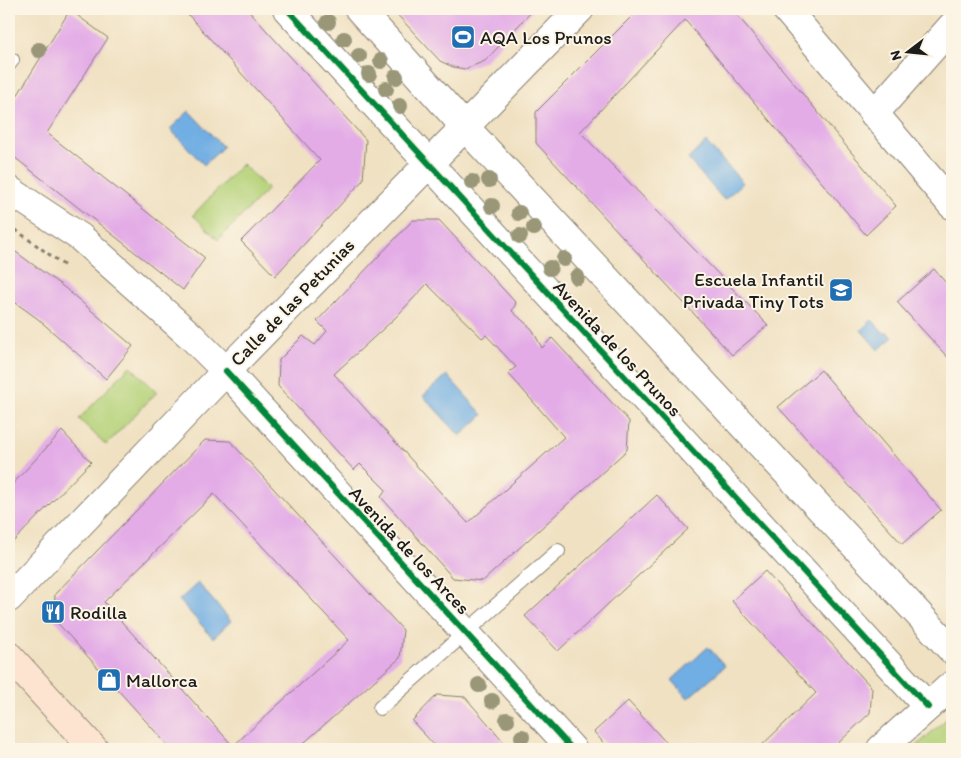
<svg xmlns="http://www.w3.org/2000/svg" width="961" height="758" viewBox="0 0 961 758" font-family="Itim,sans-serif">
	<style>
		.green { fill: #b3d177; stroke: #68764a }
		.water { fill: #71aee3; stroke: #466580 }
		.building { fill: #e3ace7; fill-rule: evenodd }
		.lines { fill: none; stroke-linecap: round; stroke-linejoin: round }
		.service-casing { stroke: #867e6f; stroke-width: 16 }
		.minor-casing { stroke: #867e6f; stroke-width: 30 }
		.secondary-casing { stroke: #867e6f; stroke-width: 30 }
		.path { stroke: #867e6f; stroke-width: 3; stroke-dasharray: 4 4; stroke-linecap: butt }
		.service { stroke: #fff; stroke-width: 14 }
		.minor { stroke: #fff; stroke-width: 28 }
		.secondary { stroke: #fde4d0; stroke-width: 28 }
		.cycleway-casing { stroke: #fcf5e5; stroke-width: 9 }
		.cycleway { stroke: #00873e; stroke-width: 6 }
		.tree { fill: #999778 }
		.labels { text-anchor: middle; stroke-width: 4; stroke-linejoin: round; paint-order: stroke }
		.poi-label { font-size: 19px; fill: #1c1c1c; stroke: #fcf5e5; text-anchor: start }
		.street-label { font-size: 19px; fill: #1c1c1c; stroke: #fcf5e5 }
	</style>
	<rect width="100%" height="100%" fill="#fcf5e5"/>
	<filter id="ink" filterUnits="userSpaceOnUse"><feTurbulence type="fractalNoise" baseFrequency=".02" numOctaves="2"/><feDisplacementMap in="SourceGraphic" scale="10" xChannelSelector="R" yChannelSelector="G"/><feConvolveMatrix kernelMatrix="1 2 1 2 8 2 1 2 1" color-interpolation-filters="sRGB"/></filter>
	<filter id="wash" filterUnits="userSpaceOnUse"><feTurbulence type="fractalNoise" baseFrequency=".0096" numOctaves="4" result="noise"/><feDisplacementMap in="SourceGraphic" scale="20" xChannelSelector="R" yChannelSelector="G"/><feGaussianBlur stdDeviation="1.12" result="paint"/><feColorMatrix in="noise" values="0 0 0 0 0 0 0 0 0 0 0 0 0 0 0 0 0 1.4 0 .05"/><feComposite in="paint" operator="in"/></filter>
	<g filter="url(#wash)">
		<rect width="100%" height="100%" fill="#f0e1c2"/>
		<path class="green" d="M242,164L268,189L218,240L193,215Z
			M130,366L157,392L106,445L79,419Z
			M952,714V749H913Z"/>
		<path class="water" d="M189,111L223,147L204,165L170,129Z
			M706,142L743,183L724,200L688,159Z
			M872,320L884,333H888L893,337L878,350L861,330Z
			M447,375L483,415L460,436L423,396Z
			M198,583L231,621L213,638L179,600Z
			M708,647L725,666L688,698L672,680Z"/>
		<g id="blocks">
			<path class="building" d="M183,9H247L366,140L363,180L275,276L241,241L320,160Z
				M392,9H534L485,61L465,69L453,67L440,61Z
				M639,9H732L896,206L866,235L685,20L580,132L768,325L732,355L536,143V112Z
				M70,10L108,38L47,133L205,258L183,290L9,153V109Z
				M413,220H439L516,303L512,311L532,329L542,348L552,338L629,421L627,450L483,581L453,578L381,497L386,490L360,464L354,470L278,386L279,360L303,336L315,345L327,331L317,321ZM427,284L482,338L486,335L516,367L508,373L564,437L468,523L334,374L395,318Z
				M9,247L65,288L133,346L106,379L38,319L9,298Z
				M934,269L952,290V362L897,302Z
				M821,370L941,510L902,544L778,407Z
				M62,431L91,462L9,546V488Z
				M205,440L230,441L403,630L400,658L297,749H171L54,619L55,594ZM214,494L349,640L233,746L104,602Z
				M657,495L688,529L558,651L525,616Z
				M765,571L872,688L870,713L832,749H758L816,693L732,601Z
				M437,695L465,697L510,749H438L412,721Z
				M628,701L672,749H609L594,732Z"/>
		</g>
	</g>
	<g filter="url(#ink)">
		<use href="#blocks" fill-opacity="0" stroke="#867e6f" stroke-width="1"/>
		<g class="lines">
			<defs>
				<path id="service" d="M9,64L12,60
					M380,708L558,551"/>
				<path id="minor" d="M287,9L928,707
					M359,9L464,126L952,650
					M786,9L952,205
					M874,114L952,26
					M9,190L80,237L192,337L226,371L572,749
					M9,598L226,371L580,9
					M881,749L952,685"/>
				<path id="secondary" d="M9,656L94,749"/>
			</defs>
			<use href="#service" class="service-casing"/>
			<use href="#minor" class="minor-casing"/>
			<use href="#secondary" class="secondary-casing"/>
			<path class="path" d="M9,225L65,266"/>
			<use href="#service" class="service"/>
			<use href="#minor" class="minor"/>
			<use href="#secondary" class="secondary"/>
			<defs>
				<path id="cycleway" d="M287,9L928,707
					M226,371L572,749"/>
			</defs>
			<use href="#cycleway" class="cycleway-casing"/>
			<use href="#cycleway" class="cycleway"/>
		</g>
		<g class="tree">
			<circle cx="328" cy="22" r="8"/>
			<circle cx="344" cy="39" r="8"/>
			<circle cx="39" cy="50" r="8"/>
			<circle cx="359" cy="56" r="8"/>
			<circle cx="381" cy="61" r="8"/>
			<circle cx="369" cy="74" r="8"/>
			<circle cx="396" cy="77" r="8"/>
			<circle cx="386" cy="89" r="8"/>
			<circle cx="400" cy="106" r="8"/>
			<circle cx="489" cy="180" r="8"/>
			<circle cx="472" cy="182" r="8"/>
			<circle cx="492" cy="206" r="8"/>
			<circle cx="519" cy="213" r="8"/>
			<circle cx="534" cy="228" r="8"/>
			<circle cx="520" cy="236" r="8"/>
			<circle cx="564" cy="259" r="8"/>
			<circle cx="550" cy="268" r="8"/>
			<circle cx="577" cy="277" r="8"/>
			<circle cx="479" cy="685" r="8"/>
			<circle cx="492" cy="701" r="8"/>
			<circle cx="507" cy="720" r="8"/>
			<circle cx="522" cy="737" r="8"/>
		</g>
	</g>
	<defs>
		<symbol id="stadium-square" viewBox="-11 -11 22 22"><rect x="-9" y="-9" width="18" height="18" rx="4" fill="#1f6fb2" stroke="#fcf5e5"/><path d="M0-5a6.5 5 0 1 0 0 10a6.5 5 0 1 0 0-10ZM-3.5-1.8h7v3.6h-7Z" fill="#fff"/></symbol>
		<symbol id="school-square" viewBox="-11 -11 22 22"><rect x="-9" y="-9" width="18" height="18" rx="4" fill="#1f6fb2" stroke="#fcf5e5"/><path d="M0-5L7-2L0 1L-7-2ZM-4 1L0 2.5L4 1V4Q0 6-4 4Z" fill="#fff"/></symbol>
		<symbol id="restaurant-square" viewBox="-11 -11 22 22"><rect x="-9" y="-9" width="18" height="18" rx="4" fill="#1f6fb2" stroke="#fcf5e5"/><path d="M-5-6h1v4h1v-4h1v4h1v-4h1v5L-1.5 .5V6h-2V.5L-5-1ZM5-6V6H3V1.5H1.5Q1.5-4 5-6Z" fill="#fff"/></symbol>
		<symbol id="shop-square" viewBox="-11 -11 22 22"><rect x="-9" y="-9" width="18" height="18" rx="4" fill="#1f6fb2" stroke="#fcf5e5"/><path d="M-5-2.5h2.3a2.7 3.5 0 0 1 5.4 0H5L5.5 6h-11ZM-1.5-2.5h3a1.5 2.3 0 0 0-3 0Z" fill="#fff"/></symbol>
	</defs>
	<g fill-rule="evenodd">
		<use href="#stadium-square" x="449" y="23" width="28" height="28"/>
		<use href="#school-square" x="827" y="276" width="28" height="28"/>
		<use href="#restaurant-square" x="39" y="598" width="28" height="28"/>
		<use href="#shop-square" x="95" y="666" width="28" height="28"/>
	</g>
	<g class="labels">
		<g class="poi-label">
			<text x="480" y="44">AQA Los Prunos</text>
			<text x="824" y="286" text-anchor="end">Escuela Infantil<tspan x="824" dy="22">Privada Tiny Tots</tspan></text>
			<text x="70" y="619">Rodilla</text>
			<text x="126" y="687">Mallorca</text>
		</g>
		<g class="street-label">
			<text transform="translate(292 302) rotate(-46)" y="7">Calle de las Petunias</text>
			<text transform="translate(618 348) rotate(47)" y="7">Avenida de los Prunos</text>
			<text transform="translate(410 550) rotate(47)" y="7">Avenida de los Arces</text>
		</g>
	</g>
	<rect width="961" height="758" fill="none" stroke="#fcf5e5" stroke-width="30"/>
	<g transform="translate(908 52) rotate(254)" stroke="#fcf5e5" stroke-width="4" paint-order="stroke">
	<path d="M0-4L9 19L0 12L-9 19Z" fill="#1c1c1c"/>
	<text y="-8" font-size="14" font-weight="bold" text-anchor="middle" fill="#1c1c1c">N</text>
	</g>
</svg>
